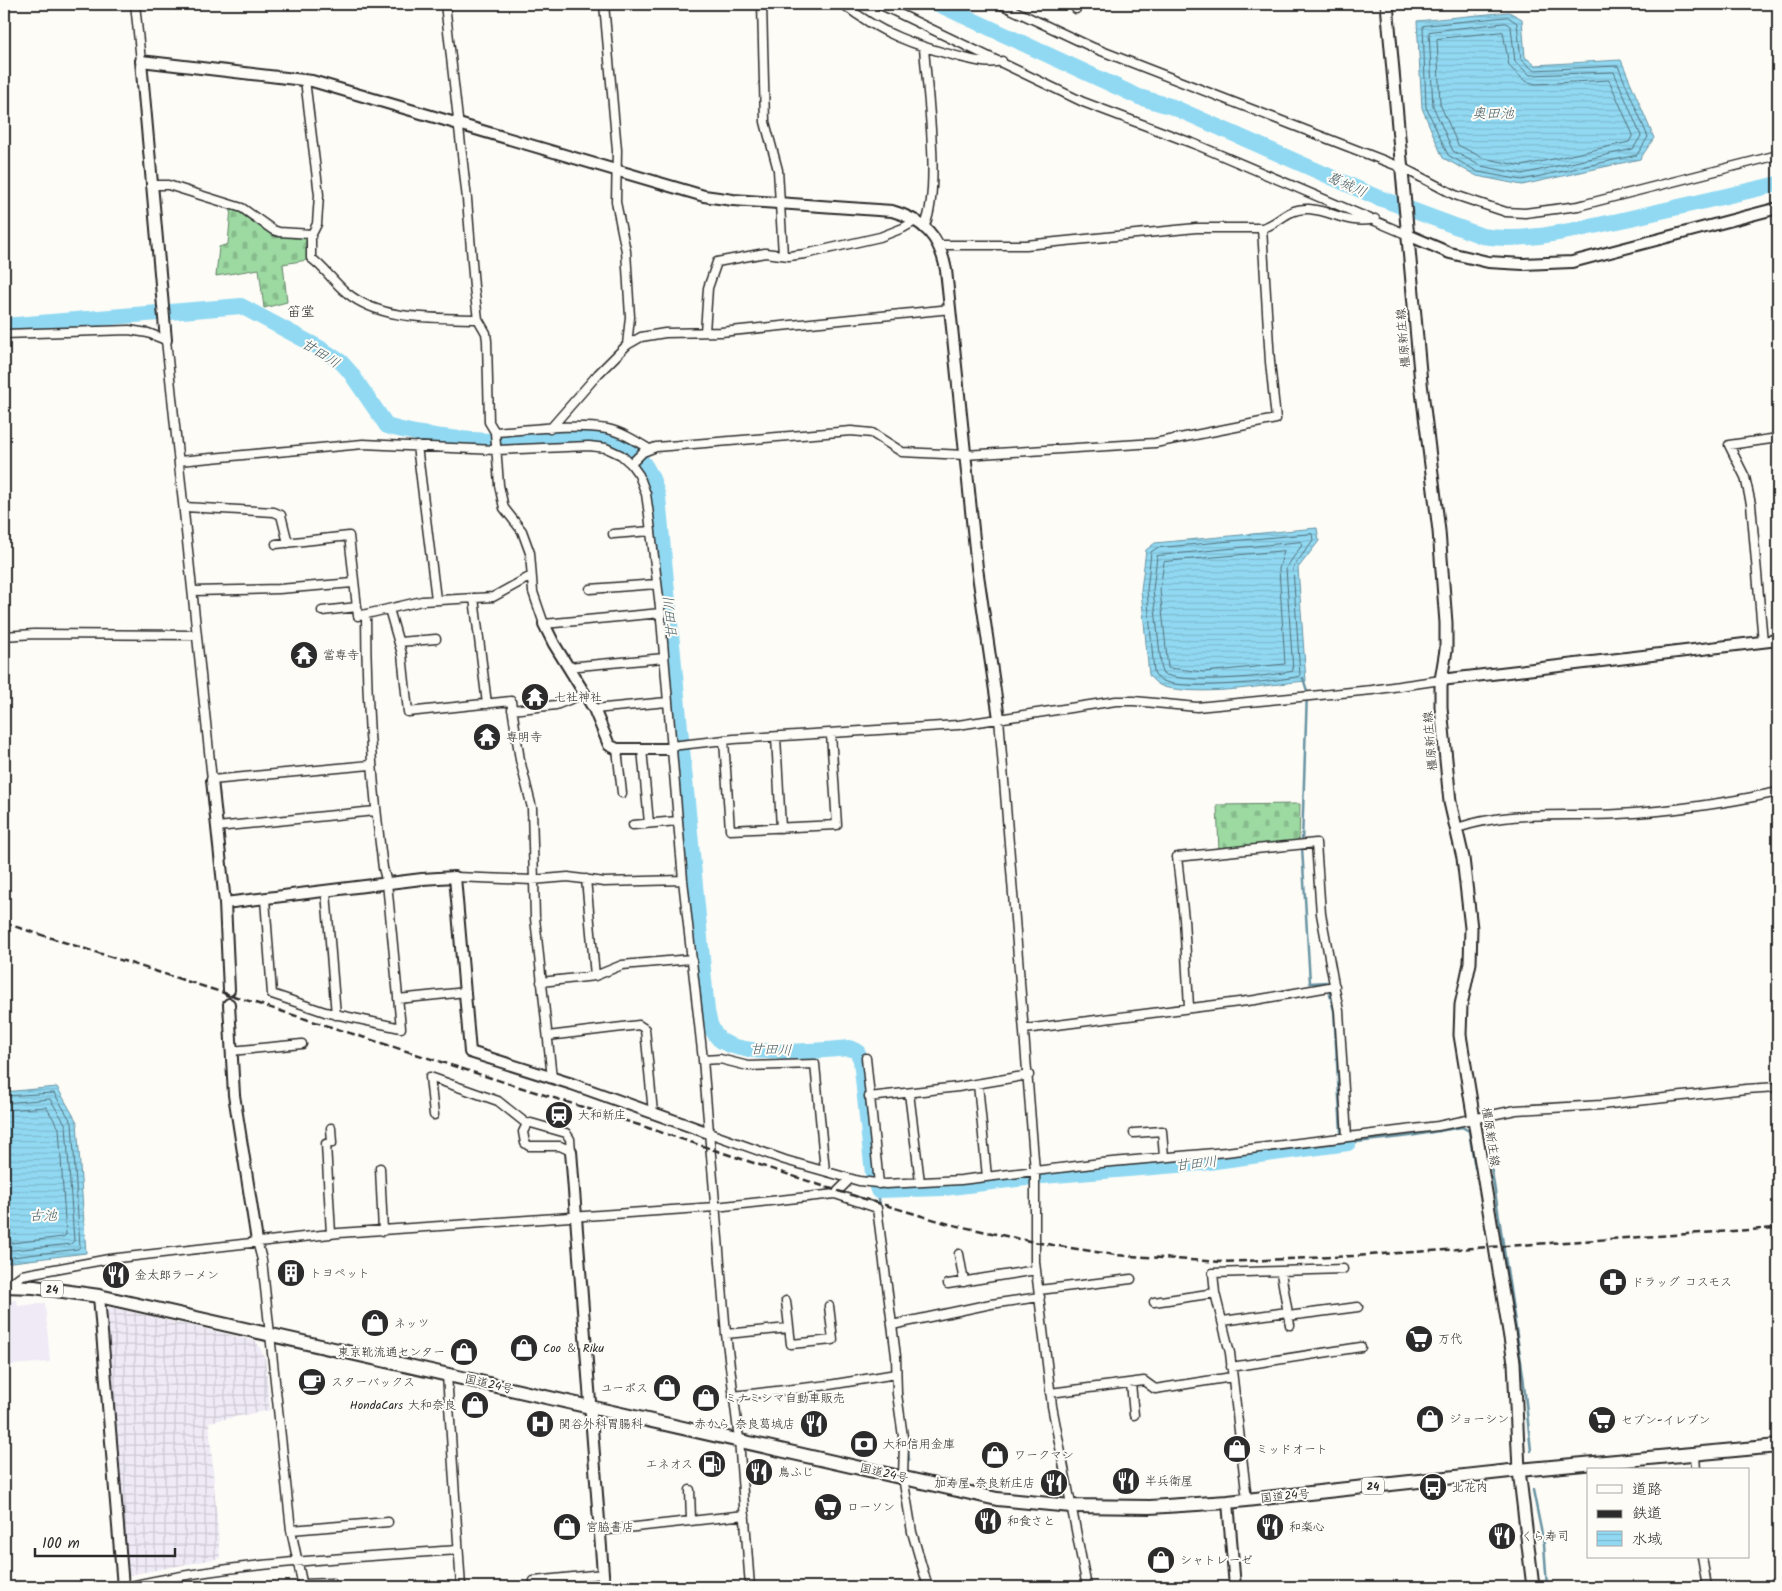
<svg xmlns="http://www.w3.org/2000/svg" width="1782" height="1591" viewBox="0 0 1782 1591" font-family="Kalam,'Klee One',sans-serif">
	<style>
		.built { fill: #efeaf6 }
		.industrial { fill: url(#industrial-grid) }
		.cemetery { fill: url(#cemetery-stones); stroke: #648266 }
		.water { fill: url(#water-rules); stroke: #6893a2 }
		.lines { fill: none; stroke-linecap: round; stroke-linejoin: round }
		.shore { stroke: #54717b; stroke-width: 1 }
		.stream { stroke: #6893a2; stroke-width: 2.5 }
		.river { stroke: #91d9f2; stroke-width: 16 }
		.minor-casing { stroke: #2b2b2b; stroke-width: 11 }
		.tertiary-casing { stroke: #2b2b2b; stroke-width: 14 }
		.secondary-casing { stroke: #2b2b2b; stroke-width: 15 }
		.trunk-casing { stroke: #2b2b2b; stroke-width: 16 }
		.minor { stroke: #fdfcf7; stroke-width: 8 }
		.tertiary { stroke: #fdfcf7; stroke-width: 10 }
		.secondary { stroke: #fdfcf7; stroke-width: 11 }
		.trunk { stroke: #fdfcf7; stroke-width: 12 }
		.rail { stroke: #2b2b2b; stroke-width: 2.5; stroke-dasharray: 8 4; stroke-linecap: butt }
		.labels { text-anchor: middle; stroke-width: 4; stroke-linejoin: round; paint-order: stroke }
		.shield { fill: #fdfcf7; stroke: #6a6a68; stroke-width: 1 }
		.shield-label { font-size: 11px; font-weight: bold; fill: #2b2b2b }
		.street-label { font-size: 12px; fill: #2b2b2b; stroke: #fdfcf7 }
		.poi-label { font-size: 12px; fill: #2b2b2b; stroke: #fdfcf7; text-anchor: start }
		.water-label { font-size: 14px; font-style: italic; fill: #4a5f67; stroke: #fdfcf7 }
		.neighbourhood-label { font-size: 14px; fill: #2b2b2b; stroke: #fdfcf7 }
	</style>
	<defs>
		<pattern id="industrial-grid" width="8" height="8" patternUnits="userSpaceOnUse" patternTransform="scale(1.25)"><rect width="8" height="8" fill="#efeaf6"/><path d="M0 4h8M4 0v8" fill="none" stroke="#cdc9d3"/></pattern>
		<pattern id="cemetery-stones" width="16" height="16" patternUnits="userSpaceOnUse" patternTransform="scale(1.25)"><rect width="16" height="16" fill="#9cdaa2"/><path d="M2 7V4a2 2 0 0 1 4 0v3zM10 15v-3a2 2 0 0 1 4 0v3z" fill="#87bb8c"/></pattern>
		<pattern id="water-rules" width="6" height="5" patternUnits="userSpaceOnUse" patternTransform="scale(1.25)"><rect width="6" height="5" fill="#91d9f2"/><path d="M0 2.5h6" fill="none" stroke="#7dbad0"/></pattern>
	</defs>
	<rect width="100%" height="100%" fill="#fdfcf7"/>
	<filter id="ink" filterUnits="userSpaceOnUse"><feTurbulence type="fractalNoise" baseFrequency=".02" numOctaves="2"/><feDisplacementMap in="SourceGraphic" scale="10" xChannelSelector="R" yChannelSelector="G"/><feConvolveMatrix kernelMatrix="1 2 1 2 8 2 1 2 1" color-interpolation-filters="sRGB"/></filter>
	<g filter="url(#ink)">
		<path class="built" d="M17,1300L18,1306L45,1303L50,1362L10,1365L4,1301Z"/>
		<path class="industrial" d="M110,1307L256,1341L265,1358L270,1410L209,1422L220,1558L124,1576L104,1313Z"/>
		<path class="cemetery" d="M231,207L246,215L273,235L306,237L307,260L283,264L287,302L264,308L259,269L216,276L219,247L228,244Z
			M1300,804L1299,843L1219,851L1217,805Z"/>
		<path class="water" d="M1509,12L1522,19L1525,57L1535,65L1621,60L1654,138L1640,159L1522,185L1477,176L1443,158L1422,108L1417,21Z
			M1317,528L1319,541L1298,568L1306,681C1262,685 1212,696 1168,688C1159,686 1154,682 1149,675L1141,590L1146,550L1155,543Z
			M57,1087L77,1122L86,1253L4,1263V1092Z"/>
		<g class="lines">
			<path class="shore" d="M1508,17L1517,23L1521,59L1533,70L1618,66L1648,137L1637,155L1522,180L1478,172L1448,155L1426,107L1423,26Z
				M1506,23L1511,27L1515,62L1530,75L1614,72L1641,136L1633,149L1522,174L1481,166L1453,151L1433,106L1429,32Z
				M1503,32L1509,66L1525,81L1536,84L1609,80L1633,135L1629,142L1522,166L1483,158L1458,145L1440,104L1437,39Z
				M1312,534L1313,540L1293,568L1300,676C1276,682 1187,690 1166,682C1160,680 1157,678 1154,672L1147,590L1151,552L1157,548Z
				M1301,542L1302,545L1286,568L1293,671C1268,677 1183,685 1162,673L1153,590L1157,556Z
				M1284,551L1279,569L1285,664L1204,672L1168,668L1160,590L1164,562Z
				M4,1096L54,1093L72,1123L80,1247L78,1249L4,1258
				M4,1103L50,1099L66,1125L74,1241L71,1244L4,1251
				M4,1110L46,1107L59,1128L66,1235L63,1237L4,1244"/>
			<path class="stream" d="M1302,842L1307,691L1303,678
				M1302,847L1310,983L1327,982L1334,1011L1341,1132
				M1348,1143L1410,1136L1462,1127L1469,1131L1475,1168
				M1491,1165L1523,1375L1531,1451
				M878,1190L880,1207
				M897,1337L899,1349
				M900,1384L909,1460
				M1533,1490L1544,1544L1547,1587"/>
			<path class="river" d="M938,4L1139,97L1173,107L1374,196L1482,236C1527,243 1573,230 1618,221C1671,209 1725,196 1778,184
				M4,326L241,306L318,347L341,362L350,372L387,426C415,435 474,442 504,441C568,439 638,414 658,497L707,1011C709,1021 711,1031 719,1039C742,1058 819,1051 849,1048L857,1051L861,1060L873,1174L878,1190L943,1188L1026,1178
				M1043,1176L1201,1163L1348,1143"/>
			<defs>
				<path id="minor" d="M135,4L141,61
					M445,4L467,199L474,287L478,319L486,333L487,341L489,422L495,432L499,485L504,508L522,531L530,553L533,592L544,624L661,613
					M604,4L617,150L616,202L626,251L630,317L627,345
					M762,4L765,122L778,170L783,255
					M843,4C879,33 916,46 960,57C974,60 987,65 1002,61
					M879,4L1083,102L1197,145L1408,235
					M1000,4L1094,48L1403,168L1455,195L1506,212L1525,213L1578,206L1778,155
					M1075,4L1076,9
					M924,48C927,90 941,189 925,225
					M305,80L319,195L317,224L311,236V258C325,268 334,283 347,293C383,322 435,317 478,319
					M151,185H168L242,208L273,230L279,232L312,234
					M939,245H1026L1196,228H1262C1280,224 1285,208 1309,209C1335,211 1345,225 1375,219
					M705,332L708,288L717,262L765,253L789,256L805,254L880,237L903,228L917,220
					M4,334L129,330L148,333L166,340L212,780L370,765
					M550,429L598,374L627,345L641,337L665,333L721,332L951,309
					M495,432C529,430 573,423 607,429C622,432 636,441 649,449
					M417,446L436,599
					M179,461L363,444L496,450L589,446L606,448L621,455L631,464L639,475L646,494L649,515L660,607L683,880L703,1060L726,1334L739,1439L750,1587
					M631,464L643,452L656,447L851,431L872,433L902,452L965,455L1155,443L1276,419L1270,362L1262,228
					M184,507L274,512L281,515L288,543
					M613,534L651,531
					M276,544L349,536L358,616L422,601L493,597L531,576
					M590,589L657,584
					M193,591L279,589L353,583
					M474,598L487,704
					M389,609L402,654L408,712L511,701L520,760L532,808L535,918L552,1078
					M322,611L357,607
					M4,636L34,634L197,635
					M399,642L436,639
					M1763,642L1751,504L1745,477L1729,445L1778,438
					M568,667L664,658
					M594,709L667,702
					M512,710L556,705L584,694
					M999,718L1035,1171V1262L1052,1406L1087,1587
					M776,737L781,828
					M724,740L730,830L837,825L831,734
					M671,746L734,739L958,725L1116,701H1134L1197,707L1372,690L1441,680
					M617,749L622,793
					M642,749L649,823
					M633,825L677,821
					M217,827L375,811
					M1457,828C1510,810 1564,817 1619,814C1673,811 1726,803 1778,792
					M455,877L532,880L568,877L604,882L683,880
					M586,879L595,976
					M326,892L336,1015
					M265,899L272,994L325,1012L401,1028L387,883L383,868C372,783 366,700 366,614
					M541,982L595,976L622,965L691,959
					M398,999L466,992
					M1189,1007L1184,919L1177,857L1316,843L1321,914L1339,1011L1347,1137
					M1025,1029L1255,1000L1335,986
					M548,1036L639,1025L645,1029L653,1113
					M231,1051L302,1044
					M866,1058L879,1184
					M703,1060L720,1059L748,1066L815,1064L825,1171
					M978,1084L987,1177
					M909,1093L920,1182
					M869,1097L958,1087L1029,1075
					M434,1115L430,1077L498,1101L527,1124
					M531,1123L566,1133L570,1139L571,1151L560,1146H529L525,1143L523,1132L527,1124Z
					M331,1128L332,1143L326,1144L331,1234
					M709,1133L785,1160L859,1181L886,1184L961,1180L1101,1163L1226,1152L1438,1126L1516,1110L1601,1105L1746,1089L1778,1087
					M1134,1133L1162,1131L1164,1157
					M380,1168L383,1231
					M835,1194L877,1208L896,1356L897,1394L904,1444L903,1477L912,1532L928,1587
					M257,1241L262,1260L291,1530L303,1587
					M959,1254L964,1282
					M1281,1273L1290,1325
					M948,1284L1036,1270
					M7,1286L22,1275L109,1259L339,1233L715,1207L835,1194L850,1179
					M1039,1290L1131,1279
					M786,1301L791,1344L833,1340L829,1306
					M1154,1302L1215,1293
					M1288,1316L1358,1307
					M1223,1321L1287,1312
					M892,1325L991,1304L1040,1297
					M726,1334L789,1328
					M1231,1367L1361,1347
					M447,1375L461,1587
					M1131,1383L1134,1415
					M1050,1393L1144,1381L1155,1389L1232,1377
					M733,1396L829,1385L896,1374
					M1695,1455L1696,1470
					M690,1490L691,1520
					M1247,1500L1230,1353L1215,1293L1213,1273L1343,1269
					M291,1530L388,1522
					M599,1531L745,1515
					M1702,1557L1707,1587
					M534,1581L603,1574
					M303,1584L332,1583
					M126,1587C235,1562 347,1558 458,1550"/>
				<path id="tertiary" d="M1408,235L1450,253L1488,262L1523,264L1572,262L1778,208
					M166,340L141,61L312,81L704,196L733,200L892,211C924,220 940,237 946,270L977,568L999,718
					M544,624L554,644L594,709L609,745L617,749H671
					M1441,680L1778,640
					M212,780L225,903L229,990
					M225,903L422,879L455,877L470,1052L572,1084L709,1133
					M229,1004L234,1095L257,1241
					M571,1151L604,1587
					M99,1296L123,1587
					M1228,1502L1235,1587"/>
				<path id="secondary" d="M1387,4L1421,383L1439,531L1446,623V650L1441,680V707L1450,802L1463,858L1471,928L1470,963L1461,1005L1460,1035L1514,1362L1519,1470L1533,1587"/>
				<path id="trunk" d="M4,1286L34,1287L99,1296L997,1499L1071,1506L1150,1507L1228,1502L1519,1470L1778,1446"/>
			</defs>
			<use href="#minor" class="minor-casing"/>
			<use href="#tertiary" class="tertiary-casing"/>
			<use href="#secondary" class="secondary-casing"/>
			<use href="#trunk" class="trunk-casing"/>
			<use href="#minor" class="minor"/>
			<use href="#tertiary" class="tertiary"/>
			<use href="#secondary" class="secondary"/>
			<use href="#trunk" class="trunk"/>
			<path class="rail" d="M4,923L639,1125L838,1191L949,1224L1034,1242L1115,1255L1222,1262L1353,1256L1778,1228"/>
		</g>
	</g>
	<defs>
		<symbol id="temple-disc" viewBox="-11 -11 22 22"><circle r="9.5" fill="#2b2b2b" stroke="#fdfcf7"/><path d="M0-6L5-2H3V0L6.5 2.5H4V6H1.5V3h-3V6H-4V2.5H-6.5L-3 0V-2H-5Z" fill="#fff"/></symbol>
		<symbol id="station-disc" viewBox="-11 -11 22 22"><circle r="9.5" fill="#2b2b2b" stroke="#fdfcf7"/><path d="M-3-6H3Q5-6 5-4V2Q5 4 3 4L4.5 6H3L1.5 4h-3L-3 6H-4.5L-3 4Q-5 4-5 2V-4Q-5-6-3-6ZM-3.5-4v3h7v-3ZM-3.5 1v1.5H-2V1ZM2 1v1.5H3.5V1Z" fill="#fff"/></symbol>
		<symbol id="building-disc" viewBox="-11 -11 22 22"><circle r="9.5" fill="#2b2b2b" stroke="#fdfcf7"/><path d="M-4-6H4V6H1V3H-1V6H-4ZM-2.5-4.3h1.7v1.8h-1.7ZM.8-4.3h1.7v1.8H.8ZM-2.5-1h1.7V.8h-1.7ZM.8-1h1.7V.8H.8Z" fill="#fff"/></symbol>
		<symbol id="restaurant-disc" viewBox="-11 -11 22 22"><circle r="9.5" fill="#2b2b2b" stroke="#fdfcf7"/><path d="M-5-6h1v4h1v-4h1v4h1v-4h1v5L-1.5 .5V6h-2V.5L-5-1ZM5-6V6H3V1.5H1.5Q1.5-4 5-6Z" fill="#fff"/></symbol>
		<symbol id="pharmacy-disc" viewBox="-11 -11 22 22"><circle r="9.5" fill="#2b2b2b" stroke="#fdfcf7"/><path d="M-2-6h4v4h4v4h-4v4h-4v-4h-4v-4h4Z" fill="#fff"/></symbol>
		<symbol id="shop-disc" viewBox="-11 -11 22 22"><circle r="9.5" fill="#2b2b2b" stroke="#fdfcf7"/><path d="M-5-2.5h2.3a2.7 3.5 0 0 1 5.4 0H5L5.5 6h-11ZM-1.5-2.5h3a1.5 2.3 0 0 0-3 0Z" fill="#fff"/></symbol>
		<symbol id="supermarket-disc" viewBox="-11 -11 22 22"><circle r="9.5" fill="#2b2b2b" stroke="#fdfcf7"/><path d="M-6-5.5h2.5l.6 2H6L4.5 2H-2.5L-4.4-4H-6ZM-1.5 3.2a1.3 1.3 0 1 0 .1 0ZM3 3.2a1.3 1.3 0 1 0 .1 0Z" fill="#fff"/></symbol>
		<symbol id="cafe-disc" viewBox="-11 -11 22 22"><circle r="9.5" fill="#2b2b2b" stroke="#fdfcf7"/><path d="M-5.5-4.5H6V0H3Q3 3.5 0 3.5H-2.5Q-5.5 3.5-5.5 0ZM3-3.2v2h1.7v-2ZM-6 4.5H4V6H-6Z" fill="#fff"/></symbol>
		<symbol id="hospital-disc" viewBox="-11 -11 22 22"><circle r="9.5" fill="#2b2b2b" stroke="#fdfcf7"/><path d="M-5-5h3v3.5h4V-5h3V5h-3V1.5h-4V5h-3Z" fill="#fff"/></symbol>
		<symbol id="bank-disc" viewBox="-11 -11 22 22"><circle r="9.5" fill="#2b2b2b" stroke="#fdfcf7"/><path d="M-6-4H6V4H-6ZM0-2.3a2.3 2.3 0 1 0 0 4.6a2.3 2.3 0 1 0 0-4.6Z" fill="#fff"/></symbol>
		<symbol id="fuel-disc" viewBox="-11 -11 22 22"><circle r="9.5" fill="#2b2b2b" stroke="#fdfcf7"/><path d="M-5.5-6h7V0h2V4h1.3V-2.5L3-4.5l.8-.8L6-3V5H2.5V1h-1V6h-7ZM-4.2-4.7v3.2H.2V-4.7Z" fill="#fff"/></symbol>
		<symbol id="bus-disc" viewBox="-11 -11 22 22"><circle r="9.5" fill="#2b2b2b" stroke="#fdfcf7"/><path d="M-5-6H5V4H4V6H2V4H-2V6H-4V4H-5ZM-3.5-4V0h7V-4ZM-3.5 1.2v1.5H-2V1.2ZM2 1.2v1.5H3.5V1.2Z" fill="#fff"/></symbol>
	</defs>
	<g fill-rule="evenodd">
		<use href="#temple-disc" x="288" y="639" width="32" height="32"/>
		<use href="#temple-disc" x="519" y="681" width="32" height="32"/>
		<use href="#temple-disc" x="471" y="721" width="32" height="32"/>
		<use href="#station-disc" x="543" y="1099" width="32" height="32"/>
		<use href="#building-disc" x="275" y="1257" width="32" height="32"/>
		<use href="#restaurant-disc" x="100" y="1259" width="32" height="32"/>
		<use href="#pharmacy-disc" x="1597" y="1266" width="32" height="32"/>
		<use href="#shop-disc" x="359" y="1307" width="32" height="32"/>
		<use href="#supermarket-disc" x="1403" y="1323" width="32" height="32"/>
		<use href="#shop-disc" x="508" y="1332" width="32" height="32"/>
		<use href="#shop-disc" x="448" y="1336" width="32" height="32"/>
		<use href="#cafe-disc" x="296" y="1366" width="32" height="32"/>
		<use href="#shop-disc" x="651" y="1372" width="32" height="32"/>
		<use href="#shop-disc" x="690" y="1382" width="32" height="32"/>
		<use href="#shop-disc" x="459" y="1389" width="32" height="32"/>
		<use href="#shop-disc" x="1414" y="1403" width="32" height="32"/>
		<use href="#supermarket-disc" x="1586" y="1404" width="32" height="32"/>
		<use href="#hospital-disc" x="524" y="1408" width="32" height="32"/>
		<use href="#restaurant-disc" x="798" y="1408" width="32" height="32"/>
		<use href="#bank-disc" x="848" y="1428" width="32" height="32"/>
		<use href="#shop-disc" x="1221" y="1433" width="32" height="32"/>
		<use href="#shop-disc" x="979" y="1439" width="32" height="32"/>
		<use href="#fuel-disc" x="696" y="1448" width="32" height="32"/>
		<use href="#restaurant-disc" x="743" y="1456" width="32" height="32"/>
		<use href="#restaurant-disc" x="1110" y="1465" width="32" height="32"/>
		<use href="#restaurant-disc" x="1038" y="1467" width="32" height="32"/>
		<use href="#bus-disc" x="1417" y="1471" width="32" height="32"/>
		<use href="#supermarket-disc" x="812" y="1491" width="32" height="32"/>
		<use href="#restaurant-disc" x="972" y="1505" width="32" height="32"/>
		<use href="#shop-disc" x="551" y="1511" width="32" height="32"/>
		<use href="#restaurant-disc" x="1254" y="1511" width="32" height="32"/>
		<use href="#restaurant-disc" x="1486" y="1520" width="32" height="32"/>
		<use href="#shop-disc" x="1145" y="1544" width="32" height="32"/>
	</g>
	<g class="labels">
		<g class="shield">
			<rect x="41" y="1280.5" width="22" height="17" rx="4"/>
			<rect x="1362" y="1477.5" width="22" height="17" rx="4"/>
		</g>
		<g class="shield-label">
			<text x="52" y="1293">24</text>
			<text x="1373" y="1490">24</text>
		</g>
		<g class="street-label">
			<text transform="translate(1403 338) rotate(-95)" y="4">橿原新庄線</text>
			<text transform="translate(1430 741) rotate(-95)" y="4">橿原新庄線</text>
			<text transform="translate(1491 1137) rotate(81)" y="4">橿原新庄線</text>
			<text transform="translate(489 1384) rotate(13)" y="4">国道24号</text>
			<text transform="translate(884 1473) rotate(13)" y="4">国道24号</text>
			<text transform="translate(1285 1496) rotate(-6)" y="4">国道24号</text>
		</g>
		<g class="poi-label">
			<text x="323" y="659">當専寺</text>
			<text x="554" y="701">七社神社</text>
			<text x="506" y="741">専明寺</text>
			<text x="578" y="1119">大和新庄</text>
			<text x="310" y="1277">トヨペット</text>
			<text x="135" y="1279">金太郎ラーメン</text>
			<text x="1632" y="1286">ドラッグ コスモス</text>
			<text x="394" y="1327">ネッツ</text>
			<text x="1438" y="1343">万代</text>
			<text x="543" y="1352">Coo ＆ Riku</text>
			<text x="445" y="1356" text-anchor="end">東京靴流通センター</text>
			<text x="331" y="1386">スターバックス</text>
			<text x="648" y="1392" text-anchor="end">ユーポス</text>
			<text x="725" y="1402">ミナミシマ自動車販売</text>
			<text x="456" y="1409" text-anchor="end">HondaCars 大和奈良</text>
			<text x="1449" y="1423">ジョーシン</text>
			<text x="1621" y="1424">セブン-イレブン</text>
			<text x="559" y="1428">関谷外科胃腸科</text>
			<text x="795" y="1428" text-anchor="end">赤から 奈良葛城店</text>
			<text x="883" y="1448">大和信用金庫</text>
			<text x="1256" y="1453">ミッドオート</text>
			<text x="1014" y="1459">ワークマン</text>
			<text x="693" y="1468" text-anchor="end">エネオス</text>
			<text x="778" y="1476">鳥ふじ</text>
			<text x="1145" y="1485">半兵衛屋</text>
			<text x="1035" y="1487" text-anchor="end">加寿屋 奈良新庄店</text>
			<text x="1452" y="1491">北花内</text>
			<text x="847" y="1511">ローソン</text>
			<text x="1007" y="1525">和食さと</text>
			<text x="586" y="1531">宮脇書店</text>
			<text x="1289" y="1531">和楽心</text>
			<text x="1521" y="1540">くら寿司</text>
			<text x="1180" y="1564">シャトレーゼ</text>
		</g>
		<g class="water-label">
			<text x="1493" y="118">奥田池</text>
			<text transform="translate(1347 184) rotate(24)" y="5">葛城川</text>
			<text transform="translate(321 353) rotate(32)" y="5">甘田川</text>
			<text transform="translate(670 618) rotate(-95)" y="5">甘田川</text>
			<text transform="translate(771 1049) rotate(2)" y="5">甘田川</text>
			<text transform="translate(1196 1163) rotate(-6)" y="5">甘田川</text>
			<text x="43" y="1220">古池</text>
		</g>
		<g class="neighbourhood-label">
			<text x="301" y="316">笛堂</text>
		</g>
	</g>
	<rect width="1782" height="1591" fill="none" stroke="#fdfcf7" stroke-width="20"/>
	<rect x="10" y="10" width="1762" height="1571" fill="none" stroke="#2b2b2b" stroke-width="2" filter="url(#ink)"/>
	<rect x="1587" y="1468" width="162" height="90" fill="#fdfcf7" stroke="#a9a8a5"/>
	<rect x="1597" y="1485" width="25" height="8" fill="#fdfcf7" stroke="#a9a8a5"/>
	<text x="1632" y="1494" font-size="15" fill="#2b2b2b">道路</text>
	<rect x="1597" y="1510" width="25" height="8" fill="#2b2b2b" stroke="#a9a8a5"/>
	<text x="1632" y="1518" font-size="15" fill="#2b2b2b">鉄道</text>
	<rect x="1597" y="1531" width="25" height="15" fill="url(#water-rules)" stroke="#a9a8a5"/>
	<text x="1632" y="1544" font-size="15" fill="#2b2b2b">水域</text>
	<path d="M35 1548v8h140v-8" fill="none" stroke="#2b2b2b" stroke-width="2.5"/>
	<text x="42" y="1548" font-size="15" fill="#2b2b2b" stroke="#fdfcf7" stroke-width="4" paint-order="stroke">100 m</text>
</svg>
